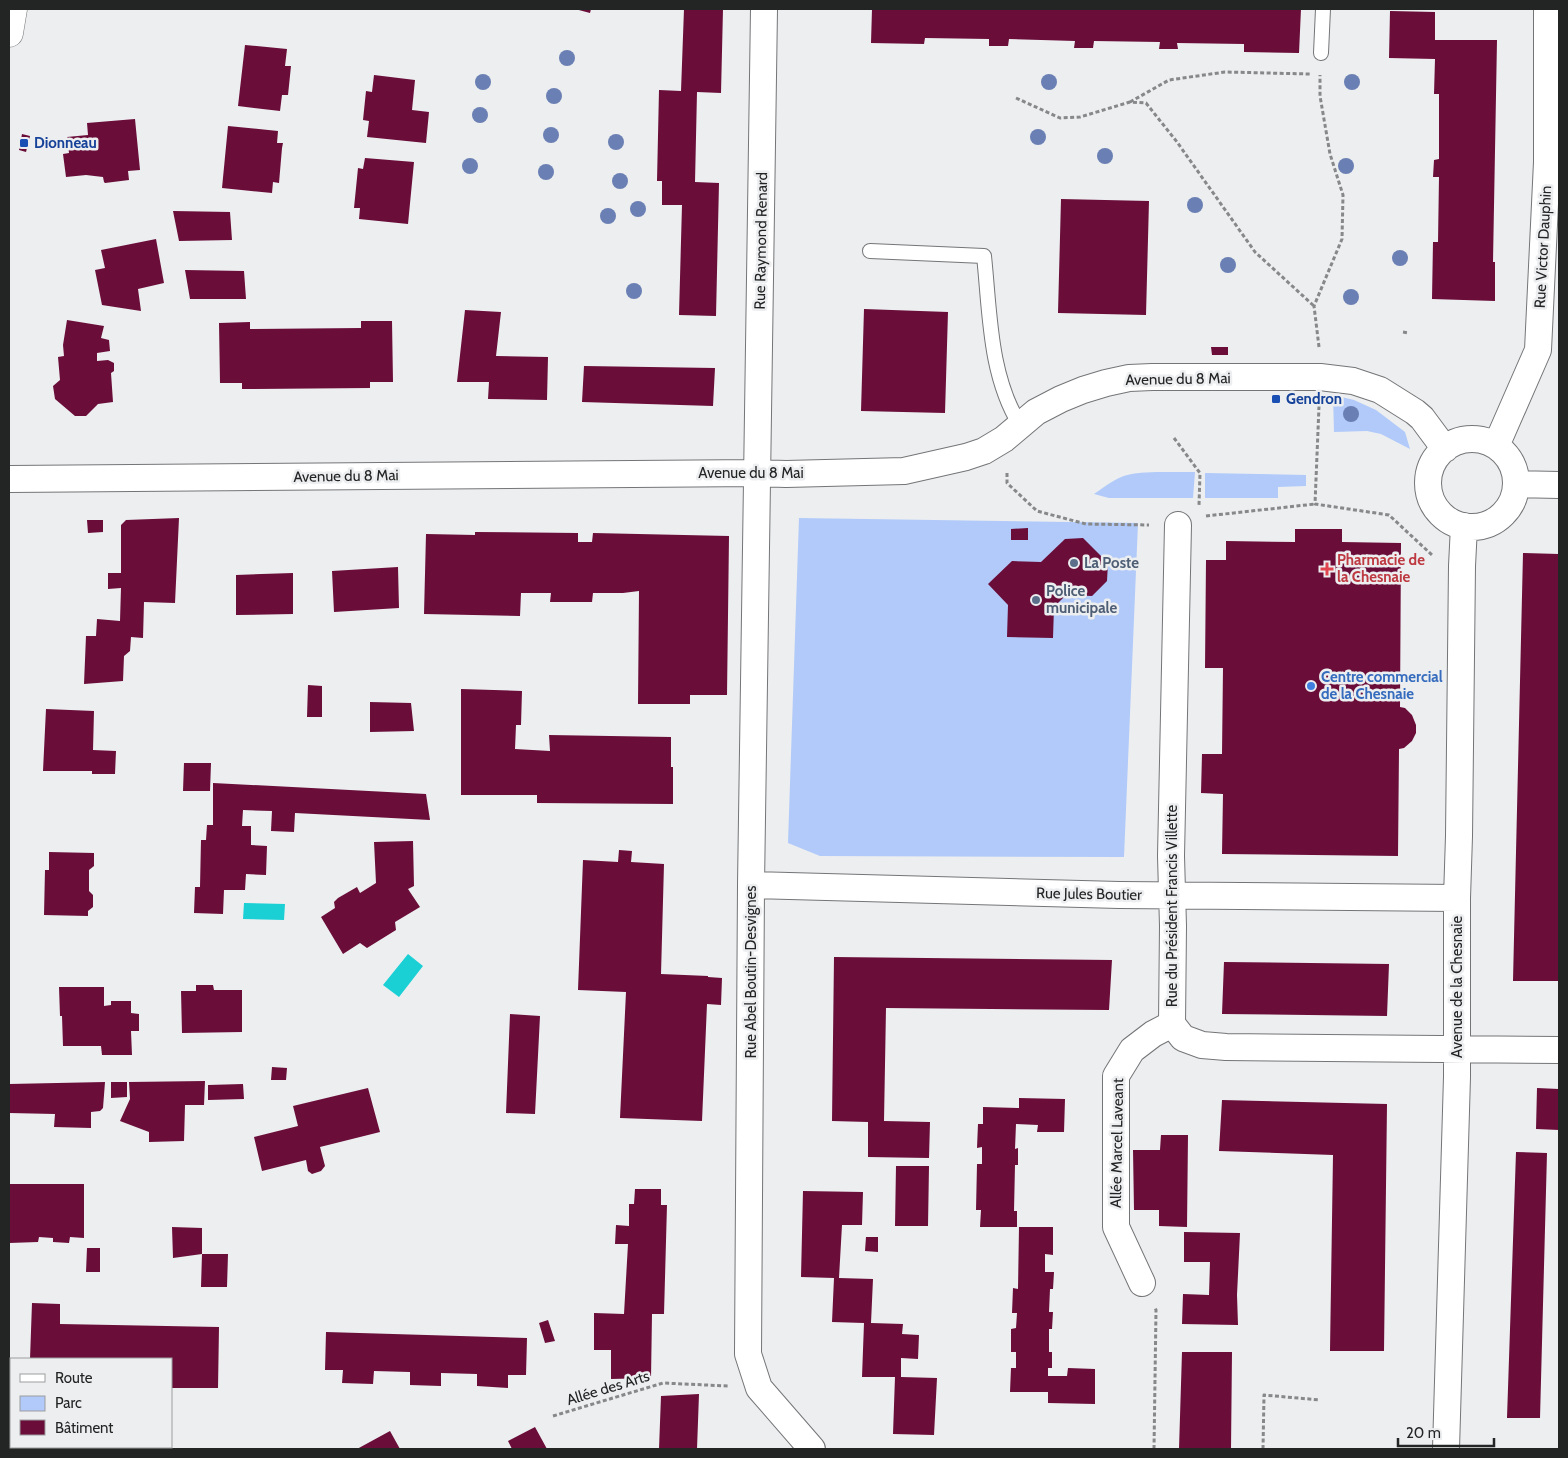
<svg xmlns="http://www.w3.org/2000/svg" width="1568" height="1458" viewBox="0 0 1568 1458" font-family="Cabin,sans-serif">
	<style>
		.green { fill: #b1caf9 }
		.water { fill: #1ad0d5 }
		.building { fill: #6a0d39 }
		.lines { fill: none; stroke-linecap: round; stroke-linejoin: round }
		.service-casing { stroke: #747577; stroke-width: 16 }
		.minor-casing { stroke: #747577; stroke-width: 28 }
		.tertiary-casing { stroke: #747577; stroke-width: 29 }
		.path { stroke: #868889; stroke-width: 3; stroke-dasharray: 4 2.5; stroke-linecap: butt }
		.service { stroke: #fff; stroke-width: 14 }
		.minor { stroke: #fff; stroke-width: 26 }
		.tertiary { stroke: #fff; stroke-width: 28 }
		.tree { fill: #6a7fb3 }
		.transit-dot { fill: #1a4fb4; stroke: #eceef0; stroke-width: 2 }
		.service-dot { fill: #5c6f8a; stroke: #eceef0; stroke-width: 2 }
		.health-dot { fill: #e0444e; stroke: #eceef0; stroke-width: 2 }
		.shop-dot { fill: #3f7fe0; stroke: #eceef0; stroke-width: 2 }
		.labels { text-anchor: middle; stroke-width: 5; stroke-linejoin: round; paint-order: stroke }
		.transit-label { font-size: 15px; font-weight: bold; fill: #164399; stroke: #eceef0; text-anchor: start }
		.street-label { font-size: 15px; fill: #232424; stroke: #eceef0 }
		.health-label { font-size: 15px; font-weight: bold; fill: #be3a42; stroke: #eceef0; text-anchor: start }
		.service-label { font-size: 15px; font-weight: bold; fill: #4e5e75; stroke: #eceef0; text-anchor: start }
		.shop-label { font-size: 15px; font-weight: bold; fill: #366cbe; stroke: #eceef0; text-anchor: start }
	</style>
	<rect width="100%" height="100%" fill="#eceef0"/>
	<path class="green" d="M1333,395L1354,400L1376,410L1405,432L1410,449L1381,434L1367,431L1334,432Z
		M1157,472H1195L1193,498H1109L1094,494C1121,475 1124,473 1157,472Z
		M1205,473L1306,475V486L1278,487V498H1205Z
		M799,518L1138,523L1124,857L820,856L788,843Z"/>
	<path class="water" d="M244,903L285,904L284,920L243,919Z
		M408,954L423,966L399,997L383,985Z"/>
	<path class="building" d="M575,9H591L590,13Z
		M684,9H723L721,93L697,92L695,182L719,183L716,316L679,315L682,205H662V181H657L659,90L681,91Z
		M872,9H1301L1299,53L1244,52V44L1177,43L1178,49H1159L1160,42L1094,41L1093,48H1074L1075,41L1009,39L1008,46H989V39L925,38L924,44L871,43Z
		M1390,11L1435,12V40H1497L1493,262H1495V301L1432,299L1433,242H1438L1439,177H1433L1434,160L1439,159V94H1434L1435,59L1389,58Z
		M245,45L287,49L285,66H291L288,95H282L280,111L238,106Z
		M374,75L415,80L412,110L429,112L426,143L367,137L369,121L363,120L366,91L372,92Z
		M135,119L140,170L128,171L129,180L105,183L104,182L103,177L86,175L66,177L63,154L69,153L67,137L88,135L87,123Z
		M228,126L278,131L277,143H283L282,148L279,183L273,182L272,193L222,188Z
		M22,134L30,136L26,152L19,150Z
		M365,158L414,162L408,224L359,219L360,208H354L358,168L363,169Z
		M1061,199L1149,201L1146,315L1058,313Z
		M173,211L230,212L232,240L179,241Z
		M156,239L164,283L138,289L141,311L102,305L95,270L105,268L101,250Z
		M185,270L244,271L246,299H190Z
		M864,309L948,312L945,413L861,411Z
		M465,310L501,312L496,356L548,357L547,400L488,399L489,382H457Z
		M67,320L104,326L101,338L109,340L110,351L97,353V361L108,360L114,363V371L111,373L113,402L98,404L86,416H75L55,399L53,386L60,380L58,357L64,356L63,345Z
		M361,321H392L393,382H370V388L242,389V383H220L219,323L250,322V329L361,328Z
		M1211,347H1228V355H1212Z
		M584,366L715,368L713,406L582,402Z
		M179,518L175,603L144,602L143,638L131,637L130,651L124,656L123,681L84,684L86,636H96L97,619L120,621L121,588L108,589V573H121V525L126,520Z
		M87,520H103V532L88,533Z
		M1028,528V540H1011V529Z
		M1295,529H1342V542L1401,543L1400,707L1405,708L1412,715L1416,725V733L1412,741L1404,748L1399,749L1398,856L1222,854L1223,794L1201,793L1202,754H1222L1223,668H1205L1206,560H1226V541L1295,542Z
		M475,532L578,533V542H592L593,533L729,536L727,695H690V704H638L639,591L623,593H593L592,602H550L551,593H521L520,616L424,614L426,534L475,535Z
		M1083,538L1108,563L1107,581L1092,596L1066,595L1054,607L1053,638L1007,637L1008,605L988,584L1012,561L1041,562L1065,539Z
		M1523,553L1559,554V981H1513Z
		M398,567L399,608L334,612L332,571Z
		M293,573V614L236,615V575Z
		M308,685L322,686V717H307Z
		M461,689L522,691L521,725H516L515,749L550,751L549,735L671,737V767H673V804L537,803V795H461Z
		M370,702L411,703L414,731L370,732Z
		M46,709L94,711L93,750L116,751L115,774H92V771H43Z
		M184,763H211L210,791H183Z
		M213,783L426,794L430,820L295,813L294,832L271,831L272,811L243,810L242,826H251V845L267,846L266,875L246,874L245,890H224L223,914L194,913L195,887H200L201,840H206L207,825H213Z
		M413,841L414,886L408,889L420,907L395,922L396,930L367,948L360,943L343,954L321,917L335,908L334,902L338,898L357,887L360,893L376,883L374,842Z
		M619,850L632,851L631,862L664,864L661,974L708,976V977L722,978L721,1005L707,1004L702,1121L620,1118L626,992L578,990L583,860L618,862Z
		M49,852L94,853V866L89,870V891L93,895V907L88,911V916L44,915L45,870H49Z
		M834,957L1112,960L1109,1010L886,1008L884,1121L930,1122L929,1158L868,1157V1122L832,1121Z
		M1224,962L1389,964L1387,1016L1222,1014Z
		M196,985H213L214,990H242V1032L182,1033L181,991H196Z
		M59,987H104V1006L111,1005V1001H131V1013L139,1014V1031H131L132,1055H102L101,1046H63L62,1016H60Z
		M510,1014L540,1016L535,1114L506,1113Z
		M272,1067L287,1068L286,1080H271Z
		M205,1081L204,1105H185L184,1141L149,1142V1132L120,1121L130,1099L129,1082Z
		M105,1082L103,1108L100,1111L91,1112V1128L54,1127L55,1114L9,1113V1084Z
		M111,1082H127V1097L111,1098Z
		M243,1084L244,1099L208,1100V1085Z
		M368,1088L380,1132L320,1147L325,1166L321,1171L312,1174L308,1171L306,1160L262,1171L254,1137L298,1126L293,1106Z
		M1537,1088L1559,1089V1130L1536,1129Z
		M1019,1098L1065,1099L1064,1132H1037L1038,1125L1016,1124L1015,1149L1018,1148V1165H1015L1014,1211H1017V1227H980L981,1210H976L977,1164H982V1147L977,1148L978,1124H983V1107L1019,1108Z
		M1222,1100L1387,1104L1384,1351H1330L1333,1155L1219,1151Z
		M1161,1135H1188L1187,1227L1159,1226V1210H1134L1133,1150H1160Z
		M1516,1152L1547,1153L1540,1418H1507Z
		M896,1166H929L928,1226H895Z
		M9,1184H84V1238L70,1237L69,1243L53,1242V1238L39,1237L38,1242L9,1243Z
		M635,1189H661V1205H667L664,1314H652L651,1378L611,1379V1350H594V1313L624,1314L628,1244H615L616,1225L629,1226V1204H634Z
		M803,1191L863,1192L862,1225H842L839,1278L873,1279L871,1323L903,1324L902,1334L919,1335L918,1359L901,1358V1377L937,1378L934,1435L893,1434L895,1377H862L864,1323L832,1322L834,1278L801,1277Z
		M172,1227L202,1228V1254L173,1258Z
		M1019,1227H1053V1255L1045,1254V1272H1054L1053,1289H1050L1049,1312H1053L1052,1329H1049V1352H1052V1368H1048V1376H1067L1068,1368L1095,1369V1404L1048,1403V1392H1010L1011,1368H1016V1352H1011V1329L1016,1328L1017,1313H1012L1013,1288L1018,1289Z
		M1184,1232L1240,1233L1237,1295L1238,1325L1182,1324L1183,1294L1209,1295L1210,1262H1184Z
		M866,1237H878V1252L865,1251Z
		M87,1248H100V1272H86Z
		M202,1254H228L227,1287H201Z
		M32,1303L60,1304V1324L219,1327L218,1388H171V1359H30Z
		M548,1320L555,1341L545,1343L539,1323Z
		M326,1332L527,1338L526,1375H508V1388L477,1386V1374L441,1373V1386L410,1385V1372L374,1371L373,1384L342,1383L343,1370H325Z
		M1182,1352H1232L1231,1449H1179Z
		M699,1394L697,1449H659L661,1396Z
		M535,1427L547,1449H512L508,1441Z
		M390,1431L400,1449H357Z
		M64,1447H130L132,1449H65Z"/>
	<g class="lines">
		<defs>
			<path id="service" d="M1321,53L1323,9
				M870,251L984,256C990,312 989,375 1020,425"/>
			<path id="minor" d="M764,9L751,885L748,1354L759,1388L812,1449
				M1428 483a44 44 0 1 1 88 0a44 44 0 1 1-88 0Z
				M1496,446L1538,350L1547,162V9
				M9,479L757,473L786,474L904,471L966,457L984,451L1004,439L1036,412L1061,399L1083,390L1106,383L1129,378L1152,377H1320L1353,381L1380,390L1415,412L1422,418L1445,449
				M1516,484L1559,485
				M1178,525L1171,856L1173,926L1172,1024L1183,1038L1202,1045L1226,1047L1559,1050
				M751,885L1119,895L1457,898
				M1142,1283L1116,1227V1076L1132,1050L1153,1034L1172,1024
				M1446,1449L1457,1077V898L1459,836L1462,566L1464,526"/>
			<path id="tertiary" d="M9,33L13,9"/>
		</defs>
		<use href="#service" class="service-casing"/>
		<use href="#minor" class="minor-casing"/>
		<use href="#tertiary" class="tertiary-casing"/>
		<path class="path" d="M1016,98L1060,118L1080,117L1130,102L1146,103L1177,142L1255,252L1314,306
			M1130,102L1169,80L1225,72L1310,74
			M1403,332L1409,333
			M1319,347L1314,306L1342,239L1343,195L1330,154L1320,96V75
			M1319,406L1315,504L1389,515L1432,555
			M1174,438L1200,473L1199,505
			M1007,473V483L1037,511L1086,524L1149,525
			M1206,516L1315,504
			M9,1379H11
			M9,1392L11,1391
			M553,1416L663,1383L728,1386
			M9,1448V1449
			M1154,1449L1156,1310L1155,1308
			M1263,1449L1264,1395L1320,1400"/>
		<use href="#service" class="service"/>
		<use href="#minor" class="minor"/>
		<use href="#tertiary" class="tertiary"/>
	</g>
	<g class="tree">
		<circle cx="567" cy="58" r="8"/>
		<circle cx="483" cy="82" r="8"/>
		<circle cx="1049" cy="82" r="8"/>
		<circle cx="1352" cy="82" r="8"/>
		<circle cx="554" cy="96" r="8"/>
		<circle cx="480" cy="115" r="8"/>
		<circle cx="551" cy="135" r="8"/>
		<circle cx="1038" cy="137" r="8"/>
		<circle cx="616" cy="142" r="8"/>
		<circle cx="1105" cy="156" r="8"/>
		<circle cx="470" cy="166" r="8"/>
		<circle cx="1346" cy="166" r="8"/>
		<circle cx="546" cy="172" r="8"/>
		<circle cx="620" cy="181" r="8"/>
		<circle cx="1195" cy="205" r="8"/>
		<circle cx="638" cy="209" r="8"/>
		<circle cx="608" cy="216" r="8"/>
		<circle cx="1400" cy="258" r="8"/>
		<circle cx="1228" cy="265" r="8"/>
		<circle cx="634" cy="291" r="8"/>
		<circle cx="1351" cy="297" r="8"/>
		<circle cx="1351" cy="414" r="8"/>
	</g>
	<g class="transit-dot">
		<rect x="19" y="138" width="10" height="10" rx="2.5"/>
		<rect x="1271" y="394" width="10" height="10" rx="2.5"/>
	</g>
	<g class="service-dot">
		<circle cx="1074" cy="563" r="5"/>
		<circle cx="1036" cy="600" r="5"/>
	</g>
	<path class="health-dot" d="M1324.5 561.5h5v5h5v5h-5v5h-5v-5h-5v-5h5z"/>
	<circle class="shop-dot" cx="1311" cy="686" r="5"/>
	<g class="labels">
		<g class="transit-label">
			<text x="34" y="148">Dionneau</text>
			<text x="1286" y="404">Gendron</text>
		</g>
		<g class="street-label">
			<text transform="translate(761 241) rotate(-89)" y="5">Rue Raymond Renard</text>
			<text transform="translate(1543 247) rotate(-87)" y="5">Rue Victor Dauphin</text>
			<text transform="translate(1178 379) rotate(-1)" y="5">Avenue du 8 Mai</text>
			<text x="751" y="478">Avenue du 8 Mai</text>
			<text transform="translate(346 476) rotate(-1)" y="5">Avenue du 8 Mai</text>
			<text transform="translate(1089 894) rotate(1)" y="5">Rue Jules Boutier</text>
			<text transform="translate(1172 906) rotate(-90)" y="5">Rue du Président Francis Villette</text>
			<text transform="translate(751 972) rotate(-90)" y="5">Rue Abel Boutin-Desvignes</text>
			<text transform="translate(1457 987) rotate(-90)" y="5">Avenue de la Chesnaie</text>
			<text transform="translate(1117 1143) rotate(-89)" y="5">Allée Marcel Laveant</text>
			<text transform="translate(608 1388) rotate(-17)" y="5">Allée des Arts</text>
		</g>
		<g class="health-label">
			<text x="1337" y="565">Pharmacie de<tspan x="1337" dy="17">la Chesnaie</tspan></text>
		</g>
		<g class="service-label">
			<text x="1084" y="568">La Poste</text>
			<text x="1046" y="596">Police<tspan x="1046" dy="17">municipale</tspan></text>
		</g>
		<g class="shop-label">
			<text x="1321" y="682">Centre commercial<tspan x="1321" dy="17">de la Chesnaie</tspan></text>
		</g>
	</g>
	<rect width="1568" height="1458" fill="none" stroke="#232424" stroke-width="20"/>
	<rect x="10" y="1358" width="162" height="90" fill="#eceef0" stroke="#9c9d9e"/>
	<rect x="20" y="1374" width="25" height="8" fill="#ffffff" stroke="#9c9d9e"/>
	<text x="55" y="1383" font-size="15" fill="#232424">Route</text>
	<rect x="20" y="1396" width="25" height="15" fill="#b1caf9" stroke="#9c9d9e"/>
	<text x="55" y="1408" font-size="15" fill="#232424">Parc</text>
	<rect x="20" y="1420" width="25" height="15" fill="#6a0d39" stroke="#9c9d9e"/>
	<text x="55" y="1433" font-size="15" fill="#232424">Bâtiment</text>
	<path d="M1398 1438v8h96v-8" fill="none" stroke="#232424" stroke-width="2.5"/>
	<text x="1406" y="1438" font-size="15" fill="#232424" stroke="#eceef0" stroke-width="4" paint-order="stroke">20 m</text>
</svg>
